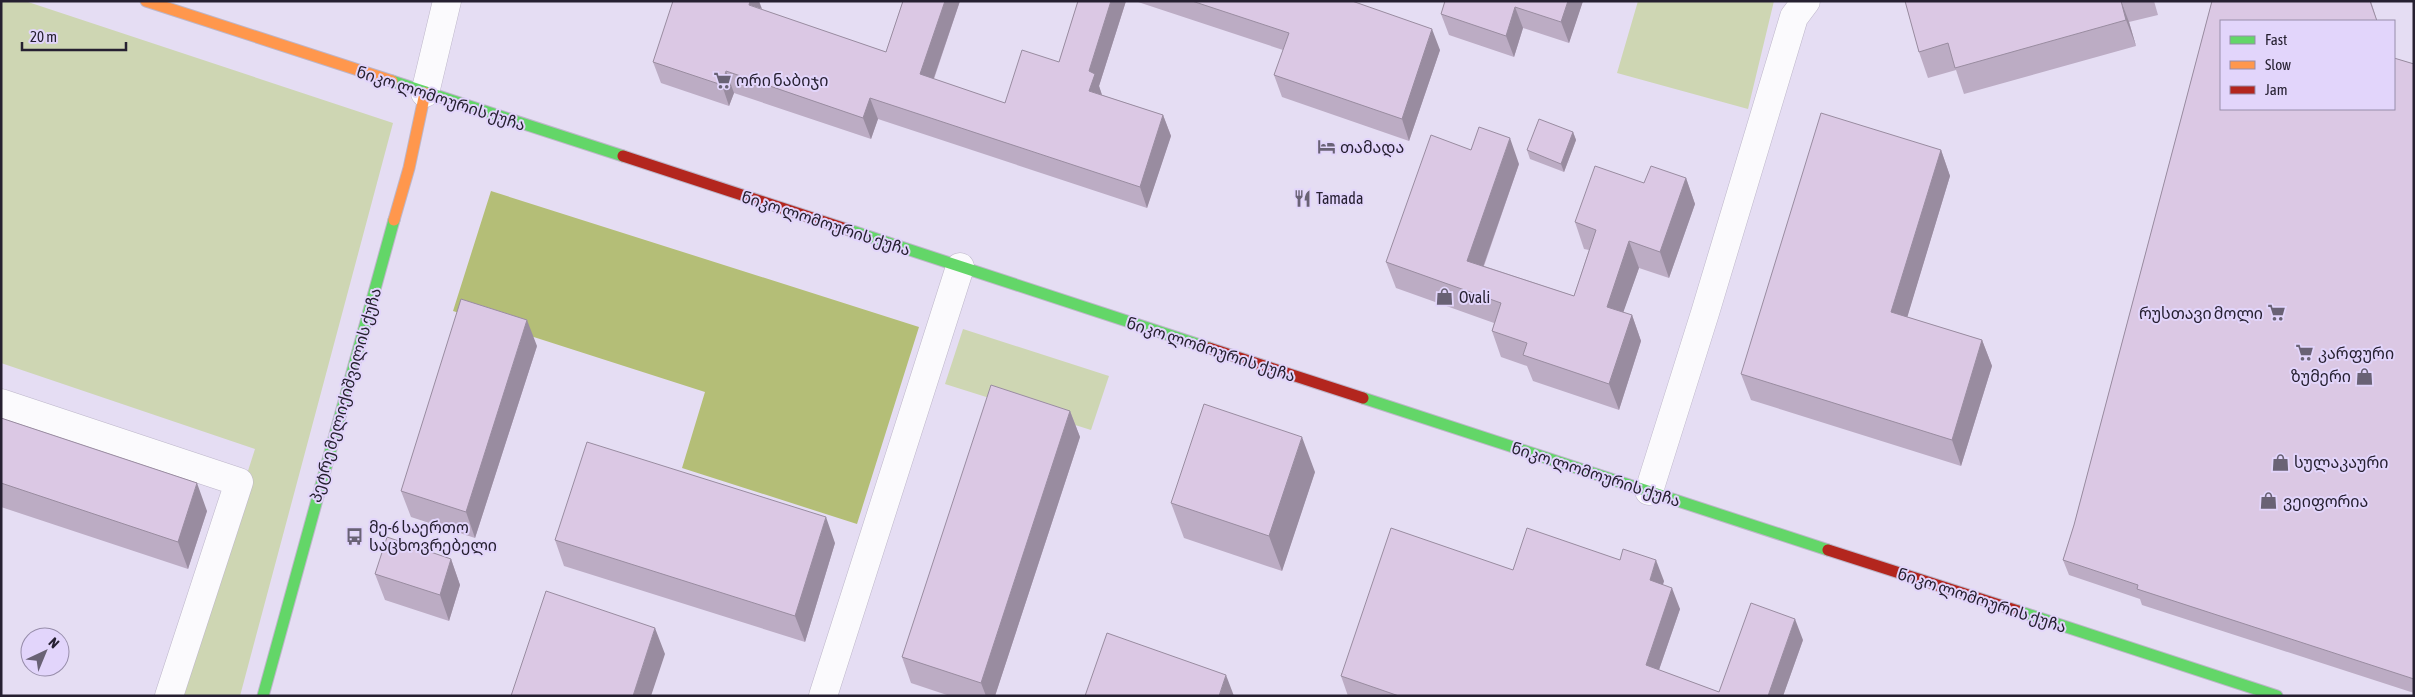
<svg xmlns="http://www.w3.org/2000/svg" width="2415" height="697" viewBox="0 0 2415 697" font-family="'Asap Condensed','Noto Sans Georgian',sans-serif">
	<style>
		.green { fill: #ced6b3 }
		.forest { fill: #b4be77 }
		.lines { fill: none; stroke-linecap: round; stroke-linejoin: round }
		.street-casing { stroke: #bdb6c9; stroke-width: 29 }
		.fast-casing { stroke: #bdb6c9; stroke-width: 13 }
		.slow-casing { stroke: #bdb6c9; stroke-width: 13 }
		.jam-casing { stroke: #bdb6c9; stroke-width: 13 }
		.street { stroke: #fbfafd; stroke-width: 28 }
		.fast { stroke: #63d668; stroke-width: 11 }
		.slow { stroke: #ff974d; stroke-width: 11 }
		.jam { stroke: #b3261e; stroke-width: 11 }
		.wall { fill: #bcacc4 }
		.shaded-wall { fill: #998ca0 }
		.building { fill: #dbc8e4; stroke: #998ca0 }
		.labels { text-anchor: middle; stroke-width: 4; stroke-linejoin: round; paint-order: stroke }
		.poi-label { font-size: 16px; fill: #262031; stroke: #e2d5fb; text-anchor: start }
		.street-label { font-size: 16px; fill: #262031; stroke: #e2d5fb }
	</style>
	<rect width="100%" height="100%" fill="#e5ddf3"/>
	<path class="green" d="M1,1H25L393,123L240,696H176L255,449L1,363Z
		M1638,1H1774L1748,109L1617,73Z
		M963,329L1109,376L1091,430L945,384Z"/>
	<path class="forest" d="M491,191L919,327L857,524L682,468L705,392L453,311Z"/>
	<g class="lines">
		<defs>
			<path id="street" d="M425,93L447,1
				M1,403L239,482L169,696
				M1649,491L1705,313L1794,17L1806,1
				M823,696L960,267"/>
			<path id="fast" d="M392,81L623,156
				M849,230L1209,348
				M1363,398L1828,550
				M2018,611L2277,696
				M263,696L394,220"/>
			<path id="slow" d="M146,1L392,81
				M394,220L409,168L425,93"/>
			<path id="jam" d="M623,156L849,230
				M1209,348L1363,398
				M1828,550L2018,611"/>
		</defs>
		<use href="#street" class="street-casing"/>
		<use href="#fast" class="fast-casing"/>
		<use href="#slow" class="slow-casing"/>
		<use href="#jam" class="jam-casing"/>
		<use href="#street" class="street"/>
		<use href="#fast" class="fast"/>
		<use href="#slow" class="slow"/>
		<use href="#jam" class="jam"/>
	</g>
	<path class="wall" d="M903,1H960L934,79L1005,103L1059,62L1078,1H1126L1099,86L1102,95L1163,115L1171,136L1147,208L878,119L871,139L734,93L729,106L661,83L653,62L762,10L886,52Z
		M1135,1H1352L1440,50L1409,141L1282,97L1274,75L1283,50Z
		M1445,1H1583L1569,43L1523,28L1514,57L1449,35L1441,14Z
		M1905,1H2154L2158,15L2129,22L2136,46L1964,94L1956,70L1928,78L1919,52Z
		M2212,1H2371L2377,21H2221V109H2394V58L2414,64V693L2142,605L2140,599L2069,575L2063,560L2074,525Z
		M1573,132L1576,140L1564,172L1530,159L1527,150Z
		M1941,150L1950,176L1907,317L1982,340L1992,366L1961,466L1751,400L1741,374Z
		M1519,164L1484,266L1574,296L1589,250L1584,249L1575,222L1644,183L1686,178L1695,204L1669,278L1639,268L1623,312L1632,315L1641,341L1619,410L1533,381L1527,366L1501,357L1492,331L1494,323L1396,288L1386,262Z
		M537,346L475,538L411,517L401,491Z
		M1070,411L1080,437L995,696H950L911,683L902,657Z
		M1,418L207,511L188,569L1,507Z
		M1315,472L1282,571L1184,538L1171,503Z
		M555,540L835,543L805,642L564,566Z
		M451,559L460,585L449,621L385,600L375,574Z
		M1513,570L1664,581L1663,585L1680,609L1659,670L1719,692L1803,640L1783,696H1348L1341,676Z"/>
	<path class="shaded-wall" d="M750,1H759L762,9L749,5Z
		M945,1H960L928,95L920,74Z
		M1111,1H1126L1099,86L1102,95L1089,91V71Z
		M1568,1H1583L1569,43L1561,22Z
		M2121,1L2129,22L2136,46L2126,20Z
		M1515,7L1523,28L1514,57L1506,36Z
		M1432,29L1440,50L1409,141L1402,119Z
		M726,71L734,93L729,106L722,85Z
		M870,98L878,119L871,139L863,118Z
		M1163,115L1171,136L1147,208L1140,187Z
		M1573,132L1576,140L1564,172L1561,164Z
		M1510,138L1519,164L1476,287L1467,261Z
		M1941,150L1950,176L1901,338L1891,312Z
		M1686,178L1695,204L1669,278L1660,252Z
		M1629,241L1639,268L1616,333L1607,307Z
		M1632,315L1641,341L1619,410L1609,384Z
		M527,320L537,346L475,538L466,512Z
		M1982,340L1992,366L1961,466L1952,440Z
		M1070,411L1080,437L995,696H986L981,683Z
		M1302,437L1315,472L1282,571L1269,536Z
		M197,483L207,511L188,569L178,542Z
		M826,517L835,543L805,642L795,616Z
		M451,559L460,585L449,621L440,595Z
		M1656,560L1664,581L1657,601L1650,580Z
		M1672,588L1680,609L1653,687L1646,665Z
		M1795,619L1803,640L1783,696H1768Z
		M655,628L665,654L651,696H633Z
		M1226,675L1234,696H1219Z"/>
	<path class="building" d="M673,1H750L749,5L886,52L903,1H945L920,74L1005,103L1022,50L1059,62L1078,1H1111L1089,71L1095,74L1089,91L1163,115L1140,187L870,98L863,118L726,71L722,85L653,62Z
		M1192,1H1352L1432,29L1402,119L1274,75L1289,33Z
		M1445,1H1568L1561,22L1515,7L1506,36L1441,14Z
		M1905,1H2121L2126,20L1955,68L1948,43L1919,52Z
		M2212,1H2370L2377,21H2221V109H2394V58L2414,64V679L2137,589L2138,585L2063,560L2074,525Z
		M1821,113L1941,150L1891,312L1982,340L1952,440L1741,374Z
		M1539,119L1573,132L1561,164L1527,150Z
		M1479,127L1510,138L1467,261L1574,296L1596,230L1575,222L1595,166L1644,183L1651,166L1686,178L1660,252L1629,241L1607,307L1632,315L1609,384L1523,355L1527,343L1492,331L1501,303L1386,262L1431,135L1471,150Z
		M461,299L527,320L466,512L401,491Z
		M991,385L1070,411L981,683L902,657Z
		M1204,404L1302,437L1269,536L1171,503Z
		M1,418L197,483L178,542L1,483Z
		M587,442L826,517L795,616L555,540Z
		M1391,528L1513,570L1527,528L1620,560L1623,549L1656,560L1650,580L1672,588L1646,665L1719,692L1751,603L1795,619L1768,696H1399L1341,676Z
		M387,537L451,559L440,595L375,574Z
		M546,591L655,628L633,696H511Z
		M1107,633L1226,675L1219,696H1085Z"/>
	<defs>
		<symbol id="supermarket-bare" viewBox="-9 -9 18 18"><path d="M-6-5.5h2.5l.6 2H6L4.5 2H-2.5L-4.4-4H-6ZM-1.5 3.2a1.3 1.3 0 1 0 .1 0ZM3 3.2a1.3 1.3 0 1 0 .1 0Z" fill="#696275" stroke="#e2d5fb" stroke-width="2.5" paint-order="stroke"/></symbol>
		<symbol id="hotel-bare" viewBox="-9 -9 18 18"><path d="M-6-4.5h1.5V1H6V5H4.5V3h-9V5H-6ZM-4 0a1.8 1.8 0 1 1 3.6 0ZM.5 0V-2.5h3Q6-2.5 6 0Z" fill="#696275" stroke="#e2d5fb" stroke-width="2.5" paint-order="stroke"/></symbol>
		<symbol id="restaurant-bare" viewBox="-9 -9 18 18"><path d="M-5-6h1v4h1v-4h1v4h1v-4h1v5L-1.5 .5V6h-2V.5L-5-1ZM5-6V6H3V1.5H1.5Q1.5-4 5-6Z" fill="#696275" stroke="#e2d5fb" stroke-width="2.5" paint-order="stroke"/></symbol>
		<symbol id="shop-bare" viewBox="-9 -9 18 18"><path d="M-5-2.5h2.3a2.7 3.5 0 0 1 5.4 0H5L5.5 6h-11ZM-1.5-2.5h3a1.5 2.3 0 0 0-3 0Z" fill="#696275" stroke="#e2d5fb" stroke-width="2.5" paint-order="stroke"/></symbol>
		<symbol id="bus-bare" viewBox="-9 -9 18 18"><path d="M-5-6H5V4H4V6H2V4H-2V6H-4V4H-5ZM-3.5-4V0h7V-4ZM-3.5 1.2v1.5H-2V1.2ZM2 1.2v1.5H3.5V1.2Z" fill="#696275" stroke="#e2d5fb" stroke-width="2.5" paint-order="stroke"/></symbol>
	</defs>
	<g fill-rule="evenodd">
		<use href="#supermarket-bare" x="710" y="68" width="25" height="25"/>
		<use href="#hotel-bare" x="1314" y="134" width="25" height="25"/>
		<use href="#restaurant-bare" x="1290" y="186" width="25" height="25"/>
		<use href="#shop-bare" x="1432" y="284" width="25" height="25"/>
		<use href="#supermarket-bare" x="2264" y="300" width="25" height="25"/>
		<use href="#supermarket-bare" x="2292" y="340" width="25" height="25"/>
		<use href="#shop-bare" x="2352" y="364" width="25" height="25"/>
		<use href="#shop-bare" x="2268" y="450" width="25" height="25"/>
		<use href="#shop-bare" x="2256" y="488" width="25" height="25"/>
		<use href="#bus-bare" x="342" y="524" width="25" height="25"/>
	</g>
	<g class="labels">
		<g class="poi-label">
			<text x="736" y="86">ორი ნაბიჯი</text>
			<text x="1340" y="153">თამადა</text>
			<text x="1316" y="204">Tamada</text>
			<text x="1459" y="303">Ovali</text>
			<text x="2263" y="319" text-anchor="end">რუსთავი მოლი</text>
			<text x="2318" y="359">კარფური</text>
			<text x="2351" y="382" text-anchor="end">ზუმერი</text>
			<text x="2294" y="468">სულაკაური</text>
			<text x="2283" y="507">ვეიფორია</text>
			<text x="369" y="533">მე-6 საერთო<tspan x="369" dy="18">საცხოვრებელი</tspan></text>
		</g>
		<g class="street-label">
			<text transform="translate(441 98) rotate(18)" y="6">ნიკო ლომოურის ქუჩა</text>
			<text transform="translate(826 223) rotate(18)" y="6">ნიკო ლომოურის ქუჩა</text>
			<text transform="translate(1211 349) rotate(18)" y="6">ნიკო ლომოურის ქუჩა</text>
			<text transform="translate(345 395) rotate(-74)" y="6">პეტრე მელიქიშვილის ქუჩა</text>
			<text transform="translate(1596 474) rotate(18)" y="6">ნიკო ლომოურის ქუჩა</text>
			<text transform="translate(1982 600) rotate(18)" y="6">ნიკო ლომოურის ქუჩა</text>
		</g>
	</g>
	<rect width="2415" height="697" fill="none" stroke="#262031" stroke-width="5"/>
	<rect x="2220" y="20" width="175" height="90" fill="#e2d5fb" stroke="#978daa"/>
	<rect x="2230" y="36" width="25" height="8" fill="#63d668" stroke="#978daa"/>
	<text x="2265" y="45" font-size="15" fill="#262031">Fast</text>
	<rect x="2230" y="61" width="25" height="8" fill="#ff974d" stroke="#978daa"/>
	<text x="2265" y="70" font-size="15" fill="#262031">Slow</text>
	<rect x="2230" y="86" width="25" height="8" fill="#b3261e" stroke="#978daa"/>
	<text x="2265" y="95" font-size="15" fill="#262031">Jam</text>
	<g transform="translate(45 652) rotate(44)"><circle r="24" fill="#e2d5fb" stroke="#978daa"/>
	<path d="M0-4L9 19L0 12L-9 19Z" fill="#696275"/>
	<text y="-8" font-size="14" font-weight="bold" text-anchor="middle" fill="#262031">N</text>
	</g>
	<path d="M22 42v8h104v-8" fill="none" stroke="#262031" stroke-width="2.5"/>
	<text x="30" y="42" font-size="15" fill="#262031" stroke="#e2d5fb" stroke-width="4" paint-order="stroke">20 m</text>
</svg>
